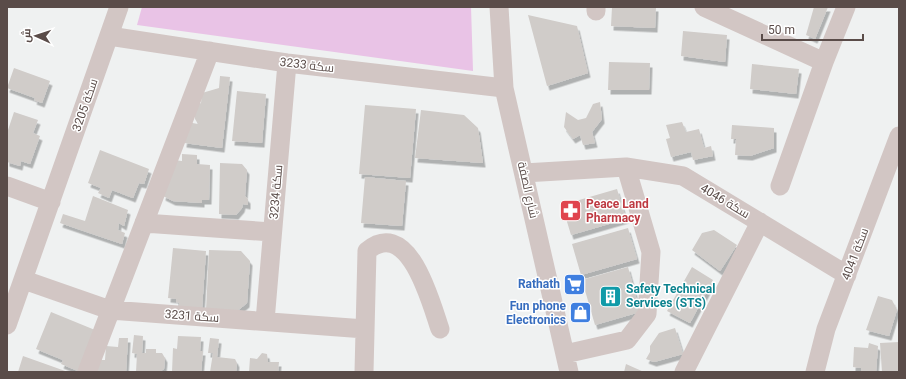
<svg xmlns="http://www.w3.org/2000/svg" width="906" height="379" viewBox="0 0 906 379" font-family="Roboto,Cairo,sans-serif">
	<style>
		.green { fill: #e9c3e6 }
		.building { fill: #d0ccc9; filter: url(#shadow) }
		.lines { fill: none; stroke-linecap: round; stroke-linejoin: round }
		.minor { stroke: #d2c6c4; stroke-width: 19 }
		.labels { text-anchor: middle; stroke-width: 3; stroke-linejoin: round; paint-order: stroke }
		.street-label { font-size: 12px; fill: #5a4c49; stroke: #fff }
		.health-label { font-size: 12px; font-weight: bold; fill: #be3a42; stroke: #fff; text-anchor: start }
		.shop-label { font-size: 12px; font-weight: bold; fill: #366cbe; stroke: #fff; text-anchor: end }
		.culture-label { font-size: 12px; font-weight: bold; fill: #0d838f; stroke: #fff; text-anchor: start }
	</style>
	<defs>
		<filter id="shadow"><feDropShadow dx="2.5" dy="4.5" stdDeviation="0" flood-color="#0004"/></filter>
	</defs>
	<rect width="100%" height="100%" fill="#eff1f1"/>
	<path class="green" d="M142,7H471L473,71L137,25Z"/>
	<path class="building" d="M612,7H656L655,28L611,26Z
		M814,7H828L815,39L806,35Z
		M528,15L577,26L588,73L547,86Z
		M683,31L727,35L725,62L681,56Z
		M609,62L650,63L649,90H608Z
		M752,64L799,69L796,94L750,89Z
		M14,68L50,81L42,103L34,100L35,98L7,88Z
		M220,76L230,77L222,148L184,143L187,122L198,124L195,119V106L201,103L202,93L219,88Z
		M237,91L266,94L262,143L232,141Z
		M600,102L602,119L592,132L595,143L583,145L580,135L573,139L564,127L566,112L578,120L586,118L593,104Z
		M365,105L416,109L410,178L359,174Z
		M421,110L464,115L478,128L483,163L415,158Z
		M14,112L38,120L33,133L40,136L30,164L21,161L20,166L7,162V133Z
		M682,122L686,132L699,129L704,148L711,146L713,156L693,160L691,152L671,157L666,139L670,138L666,125Z
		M732,125L774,128V148L750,156L735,155L736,139H731Z
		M100,150L149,169L144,184L139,183L133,198L112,190L109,198L98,193L101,188L88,183Z
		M182,154L197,155V164L210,165L209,200H202V203L173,201L163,196L173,160L182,161Z
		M220,163L242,164L247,170L245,196L248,199V205L243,204L242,208L236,215L219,214Z
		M365,177L406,181L402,226L361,223Z
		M617,189L626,219L571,235L562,205Z
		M93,196L128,210L124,226L119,223L118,230L125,233L122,244L60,223L63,214L85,221Z
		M628,228L637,259L581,275L572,244Z
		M714,230L737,245L720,271L692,250L702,233Z
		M173,248L206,251L202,309L179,307V303L176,302V299L168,298Z
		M209,250L241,251L250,261L247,303L236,312L206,310Z
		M628,267L640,312L595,325L582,280Z
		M692,267L713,280L690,323L667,311Z
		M878,296L892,300L897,310L889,336L866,330Z
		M51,312L95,330L78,371L61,364L63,360L36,349Z
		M675,328L683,354L654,362L646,359L650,352V346L659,333Z
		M134,335L143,336L142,353H146V349H156V353H162L165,358L164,369L159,372H136L137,354L132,353Z
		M178,336L201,337L200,351H203L201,372H172L173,348L177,349Z
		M119,338H128L126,372H94L95,360H105L106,346L118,347Z
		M210,338L219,339L217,357L235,359L237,363L236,372H210L213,353H208Z
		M899,342V372H882L880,343Z
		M869,343L878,346L876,372H861V368L853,367L854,347L868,348Z
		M262,353L267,354L268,362H279L278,372H249L250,358L257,359Z
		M23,356L68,372H18Z
		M626,364L644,372H624Z"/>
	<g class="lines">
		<path class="minor" d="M499,7L504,88L569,372
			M704,7L824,62
			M596,11V7
			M109,36L287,63L504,88
			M524,173L626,167L683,176L847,275
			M7,186L51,202
			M780,186L824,62L846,7
			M144,223L272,232
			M24,280L110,310L365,329
			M265,321L287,63
			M7,325L119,7
			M565,354L627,340L647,314L651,252L626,167
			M87,372L210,51
			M364,372L367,251C409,216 431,303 440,329
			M684,372L760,222
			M815,372L826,329L899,136"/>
	</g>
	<defs>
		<symbol id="pharmacy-square" viewBox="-11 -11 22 22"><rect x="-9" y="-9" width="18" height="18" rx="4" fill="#e0444e" stroke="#fff"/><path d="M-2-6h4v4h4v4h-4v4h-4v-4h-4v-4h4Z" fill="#fff"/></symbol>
		<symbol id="supermarket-square" viewBox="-11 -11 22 22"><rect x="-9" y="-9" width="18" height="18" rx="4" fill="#3f7fe0" stroke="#fff"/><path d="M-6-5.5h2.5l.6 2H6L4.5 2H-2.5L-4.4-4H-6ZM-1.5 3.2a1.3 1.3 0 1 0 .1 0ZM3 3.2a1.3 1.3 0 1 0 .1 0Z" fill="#fff"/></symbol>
		<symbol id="building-square" viewBox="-11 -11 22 22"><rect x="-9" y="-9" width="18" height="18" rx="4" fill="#0f9aa8" stroke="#fff"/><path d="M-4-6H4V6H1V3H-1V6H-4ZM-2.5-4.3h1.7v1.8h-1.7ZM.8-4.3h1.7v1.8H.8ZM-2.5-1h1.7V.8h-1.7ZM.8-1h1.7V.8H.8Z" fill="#fff"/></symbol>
		<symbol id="shop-square" viewBox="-11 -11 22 22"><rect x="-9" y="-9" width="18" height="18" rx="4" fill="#3f7fe0" stroke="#fff"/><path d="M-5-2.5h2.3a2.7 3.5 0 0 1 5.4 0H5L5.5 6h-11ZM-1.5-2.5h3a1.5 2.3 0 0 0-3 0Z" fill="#fff"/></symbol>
	</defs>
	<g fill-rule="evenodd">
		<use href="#pharmacy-square" x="558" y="198" width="25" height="25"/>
		<use href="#supermarket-square" x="562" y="272" width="25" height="25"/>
		<use href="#building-square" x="598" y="284" width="25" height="25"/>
		<use href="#shop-square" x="568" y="300" width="25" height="25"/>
	</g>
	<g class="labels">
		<g class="street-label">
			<text transform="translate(307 65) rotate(7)" y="4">سكة 3233</text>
			<text transform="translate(85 105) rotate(-71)" y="4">سكة 3205</text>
			<text transform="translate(528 190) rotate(77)" y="4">شارع الصفة</text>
			<text transform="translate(276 192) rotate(-85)" y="4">سكة 3234</text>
			<text transform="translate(725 201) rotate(31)" y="4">سكة 4046</text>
			<text transform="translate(855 254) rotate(-69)" y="4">سكة 4041</text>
			<text transform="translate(192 316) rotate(4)" y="4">سكة 3231</text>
		</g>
		<g class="health-label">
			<text x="586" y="208">Peace Land<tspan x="586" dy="14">Pharmacy</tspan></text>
		</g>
		<g class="shop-label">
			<text x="560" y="288">Rathath</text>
			<text x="566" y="310">Fun phone<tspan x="566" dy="14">Electronics</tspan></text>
		</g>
		<g class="culture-label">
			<text x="626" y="293">Safety Technical<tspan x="626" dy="14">Services (STS)</tspan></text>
		</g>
	</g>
	<rect width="906" height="379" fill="none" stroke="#5a4c49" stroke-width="16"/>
	<g transform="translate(36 36) rotate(273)" stroke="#ffffff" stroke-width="3" paint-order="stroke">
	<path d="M0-3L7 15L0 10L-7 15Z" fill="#5a4c49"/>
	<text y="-6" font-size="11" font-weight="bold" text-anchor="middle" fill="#5a4c49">ش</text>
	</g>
	<path d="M762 34v6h101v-6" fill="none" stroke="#5a4c49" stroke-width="2"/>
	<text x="768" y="34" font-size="12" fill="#5a4c49" stroke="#ffffff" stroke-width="3" paint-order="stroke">50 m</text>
</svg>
